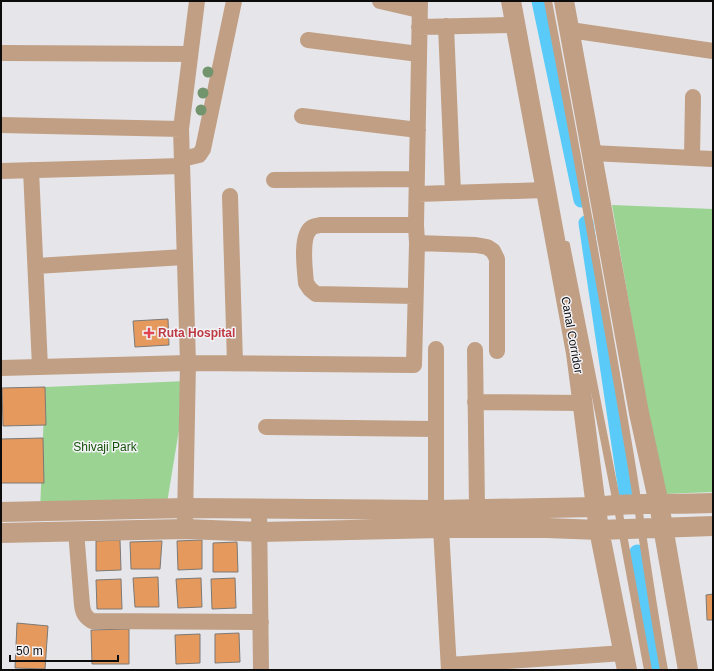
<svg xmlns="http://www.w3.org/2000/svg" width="714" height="671" viewBox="0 0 714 671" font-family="Helvetica,sans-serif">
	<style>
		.green { fill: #9bd392 }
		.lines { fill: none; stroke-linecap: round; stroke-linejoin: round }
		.canal { stroke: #5acbf8; stroke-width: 15 }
		.building { fill: #e5995c; stroke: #7c7976 }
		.service { stroke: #c09f84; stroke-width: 8 }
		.minor { stroke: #c09f84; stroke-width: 16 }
		.tertiary { stroke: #c09f84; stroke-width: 20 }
		.tree { fill: #72956e }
		.health-dot { fill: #e0444e; stroke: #f3f3f7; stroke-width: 1.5 }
		.labels { text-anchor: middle; stroke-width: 3; stroke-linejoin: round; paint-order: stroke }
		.health-label { font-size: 12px; font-weight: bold; fill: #be3a42; stroke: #f3f3f7; text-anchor: start }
		.street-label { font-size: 12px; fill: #0c0c0d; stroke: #f3f3f7 }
		.park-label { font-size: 12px; fill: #145208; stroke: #f3f3f7 }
	</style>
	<rect width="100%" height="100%" fill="#e6e6ea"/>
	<path class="green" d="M612,205L713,209V492L662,494Z
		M187,381L166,509L40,511L45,387Z"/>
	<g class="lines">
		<path class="canal" d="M539,1L581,200
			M586,223L626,492
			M637,552L659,670"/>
	</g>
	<path class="building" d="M168,319L169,345L135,347L133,321Z
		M45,387L46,425L3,426L2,388Z
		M43,438L44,483H1V439Z
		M120,540L121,570L96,571V541Z
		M202,540V569L178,570L177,541Z
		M162,541L160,569H131L130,542Z
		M237,542L238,572H213V543Z
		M158,577L159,607H135L133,578Z
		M201,578L202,607L178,608L176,579Z
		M235,578L236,608L212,609L211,579Z
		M121,579L122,609H97L96,580Z
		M713,594V620H707L706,595Z
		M17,623L48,626L45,669L15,668Z
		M129,629V664H92L91,630Z
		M239,633L240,662L215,663V634Z
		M200,634V663L176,664L175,635Z"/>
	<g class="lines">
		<path class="service" d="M548,1C576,149 603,296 628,444C641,519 650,595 664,670
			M566,245L622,529L648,670"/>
		<path class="minor" d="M380,1L419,10
			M446,26L453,193
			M419,27L515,25
			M570,30L713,51
			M308,40L419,54
			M1,53L190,54
			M302,116L418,130
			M1,125L181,129
			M592,153L713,159
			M692,158L693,97
			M182,159L199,155L203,149L234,1
			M31,170L40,367
			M1,171L182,166
			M274,180L417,179
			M417,194L546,190
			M230,196L235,363
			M417,243L476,245L487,247L493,251L497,259V351
			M36,266L184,257
			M415,296L316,294L310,289L306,283C305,270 300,237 311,228C313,226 317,226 320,225H416
			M436,349V510
			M475,350L477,509
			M1,368L188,363L414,365L417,243L416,225L420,1
			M475,402L583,403
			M266,427L436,429
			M259,509L261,670
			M185,520L188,363L181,129L197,1
			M441,528L449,670
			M76,531L82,605C83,613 85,617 92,621L261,622
			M449,665L624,653"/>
		<path class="tertiary" d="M511,1L576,353L599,530L627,670
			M564,1L639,413L659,504L688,670
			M1,512L186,508L436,510L596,507C635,502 674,505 713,503
			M1,533L185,529L260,532L441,528H547L599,530L713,526"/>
	</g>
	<g class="tree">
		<circle cx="208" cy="72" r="5.5"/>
		<circle cx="203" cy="93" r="5.5"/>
		<circle cx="201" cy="110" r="5.5"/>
	</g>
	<path class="health-dot" d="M147 327h4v4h4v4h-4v4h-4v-4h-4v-4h4z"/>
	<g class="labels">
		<g class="health-label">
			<text x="158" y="337">Ruta Hospital</text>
		</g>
		<g class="street-label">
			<text transform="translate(572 335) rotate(80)" y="4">Canal Corridor</text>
		</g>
		<g class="park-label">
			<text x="105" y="451">Shivaji Park</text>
		</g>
	</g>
	<rect width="714" height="671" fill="none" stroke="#0c0c0d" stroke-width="4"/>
	<path d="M10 655v6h108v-6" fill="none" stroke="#0c0c0d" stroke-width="2"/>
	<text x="16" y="655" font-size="12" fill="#0c0c0d" stroke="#f3f3f7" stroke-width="3" paint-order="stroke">50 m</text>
</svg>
